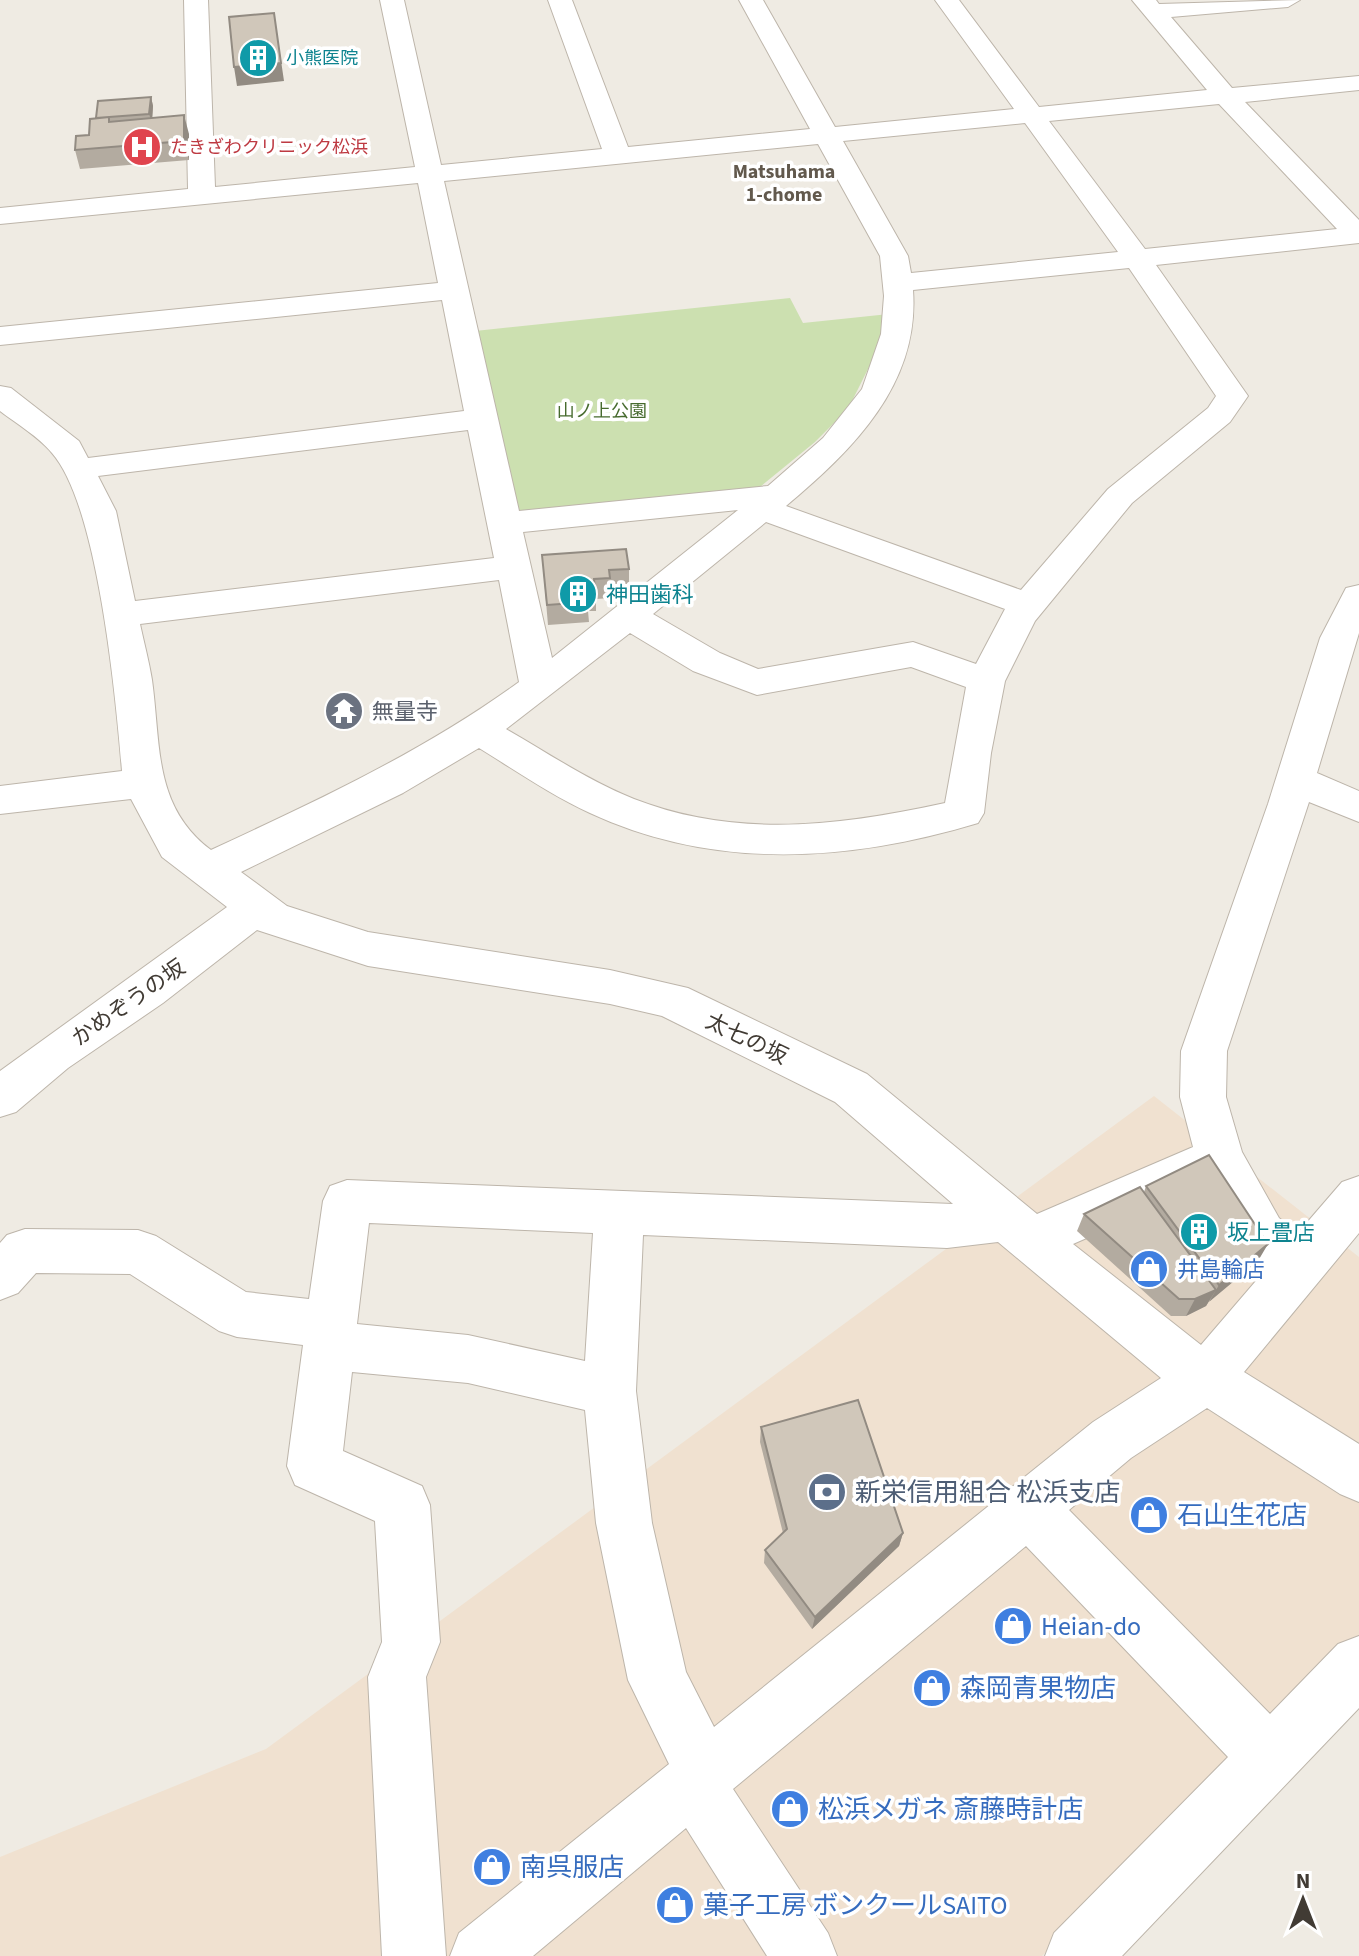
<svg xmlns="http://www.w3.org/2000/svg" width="1359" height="1956" viewBox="0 0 1359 1956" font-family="'Source Sans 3','Noto Sans JP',sans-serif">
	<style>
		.commercial { fill: #f0e1d0 }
		.green { fill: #cce0b0 }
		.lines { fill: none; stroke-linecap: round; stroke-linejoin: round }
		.minor-casing { stroke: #bdb5aa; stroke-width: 2 }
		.minor { fill: #fff; fill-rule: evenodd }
		.wall { fill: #b3aba0 }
		.shaded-wall { fill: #928b82 }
		.building { fill: #d0c7ba; stroke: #928b82; stroke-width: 2 }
		.labels { text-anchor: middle; stroke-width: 7; stroke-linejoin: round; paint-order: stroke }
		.far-culture-label { font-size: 18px; fill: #0d838f; stroke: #fff; text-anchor: start }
		.far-health-label { font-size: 18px; fill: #be3a42; stroke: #fff; text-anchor: start }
		.far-park-label { font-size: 18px; fill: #476b2f; stroke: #fff }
		.far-neighbourhood-label { font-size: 20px; font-weight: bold; fill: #62594d; stroke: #fff }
		.culture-label { font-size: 22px; fill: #0d838f; stroke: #fff; text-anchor: start }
		.worship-label { font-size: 22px; fill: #5b616d; stroke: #fff; text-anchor: start }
		.street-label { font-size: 22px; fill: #413b34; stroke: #fff }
		.shop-label { font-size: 22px; fill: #366cbe; stroke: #fff; text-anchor: start }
		.near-service-label { font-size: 26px; fill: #4e5e75; stroke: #fff; text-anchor: start }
		.near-shop-label { font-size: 26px; fill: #366cbe; stroke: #fff; text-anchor: start }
	</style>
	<rect width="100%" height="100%" fill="#efebe3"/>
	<path class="commercial" d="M1154,1096L1359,1257V1639L1042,1956H0V1857L266,1749Z"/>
	<path class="green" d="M790,298L803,323L889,314L882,341L848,409L815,442L760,487L515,515L475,331Z"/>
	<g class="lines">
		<defs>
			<path id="minor" d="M184,0H208L215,187L415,167L380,0H404L441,165L602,149L548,0H572L628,147L810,129L739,0H763L835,127L1014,109L935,0H959L1039,107L1207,90L1132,0H1156L1159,4L1300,0L1288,7L1171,17L1232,88L1359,76V90L1245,102L1359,220V243L1156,265L1248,396L1230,422L1132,503L1035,621L1005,681L991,753L984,813L978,823C849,862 715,871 590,813C551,795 515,770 479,748L403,793L241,872L287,906L368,932L610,970L688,988L867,1074L1037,1214L1193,1147L1180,1097L1181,1051L1268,804L1320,638L1346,588L1359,585V633L1317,773L1359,791V822L1309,802L1227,1051L1226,1097L1242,1152L1279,1218L1298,1233L1342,1182L1359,1176V1233L1244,1372L1359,1444V1502L1340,1494L1207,1408L1131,1458L1069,1510L1270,1714L1338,1644L1359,1636V1708L1122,1956H1045L1054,1933L1228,1757L1026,1546L733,1789L828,1933L837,1956H767L686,1828L533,1956H450L459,1933L669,1764L628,1680L596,1523L585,1410L468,1383L352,1372L343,1451L422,1486L430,1505L440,1642L426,1677L446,1956H382L368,1677L382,1642L375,1521L295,1485L287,1466L303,1345L237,1337L219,1331L130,1274L36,1273L18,1293L0,1300V1243L7,1235L25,1229L138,1230L156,1236L246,1292L309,1299L323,1201L330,1186L347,1180L953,1204L835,1102L662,1016L610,1004L368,966L257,930L163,1003L68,1068L16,1112L0,1117V1071L227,907L162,857L131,799L0,814V786L122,771C116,698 98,505 52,453C39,437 17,424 0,411V386L11,388L79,441L88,458L464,411L442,300L0,345V327L438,283L418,183L0,224V208L188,189ZM1219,104L1337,229L1145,249L1049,121ZM1025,123L1118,252L911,273L908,256L843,141ZM818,144L880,256L884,296L881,334L862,389L823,438L768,486L519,511L444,181ZM1129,268L1216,396L1208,408L1108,489L1021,590L786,506C853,450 920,384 913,290ZM468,430L494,558L135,601L116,511L98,476ZM738,510L552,658L523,532ZM766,522L1005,609L976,664L913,642L758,669L720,653L653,614ZM499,580L519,682C424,751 319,800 211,850C153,807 161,744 152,680C149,661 144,643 140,624ZM630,633L693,671L757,695L911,667L966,687L945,803C840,826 737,839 634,799C589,781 548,753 506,729ZM1209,1184L1245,1248L1267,1268L1201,1345L1073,1244ZM369,1223L593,1233L585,1361L468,1335L357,1324ZM643,1235L947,1248L998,1242L1161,1378L1093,1422L714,1727L686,1672L652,1523L636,1391Z"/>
		</defs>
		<use href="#minor" class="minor-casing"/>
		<use href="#minor" class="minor"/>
	</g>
	<path class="wall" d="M151,97L153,106L152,118L189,134V160L80,169L75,150L89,135L96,118Z
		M542,555L629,569V589L611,590V598L596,599V611H588L589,622L548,625Z
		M1146,1186L1258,1261L1209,1301L1206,1306L1186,1316H1171L1077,1231L1084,1214L1144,1192Z
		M761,1427L903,1533L899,1546L812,1629L764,1563L765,1550L783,1533L760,1442Z"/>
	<path class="shaded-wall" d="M274,13L284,81L237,86L234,67Z
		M151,97L153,106L152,123L149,114Z
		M184,115L189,134V160L184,141Z
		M1268,1244L1258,1261L1209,1302L1219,1285Z
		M1216,1290L1206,1306L1186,1316L1195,1299Z
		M903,1533L899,1546L812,1629L815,1617Z"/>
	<path class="building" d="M274,13L281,63L234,67L229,17Z
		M151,97L149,114L96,118L98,101Z
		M184,115V141L75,150L76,136L89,135L90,119L109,117V122Z
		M626,549L629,569L609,570L610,578L594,579L595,590L587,591L588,602L547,605L542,555Z
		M1209,1155L1268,1244L1219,1285L1146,1186Z
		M1140,1187L1216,1290L1195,1299H1179L1084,1214Z
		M858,1400L903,1533L815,1617L765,1550L787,1529L761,1427Z"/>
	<defs>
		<symbol id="building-disc" viewBox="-11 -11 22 22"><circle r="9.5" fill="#0f9aa8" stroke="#fff"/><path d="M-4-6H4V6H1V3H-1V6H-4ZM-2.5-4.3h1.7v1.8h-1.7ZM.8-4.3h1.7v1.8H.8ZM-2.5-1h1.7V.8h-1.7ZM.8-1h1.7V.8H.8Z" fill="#fff"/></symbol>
		<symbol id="hospital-disc" viewBox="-11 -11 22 22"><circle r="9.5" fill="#e0444e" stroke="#fff"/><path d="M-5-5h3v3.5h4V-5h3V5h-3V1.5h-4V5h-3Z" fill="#fff"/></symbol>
		<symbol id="temple-disc" viewBox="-11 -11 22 22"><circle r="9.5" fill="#6b7280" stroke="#fff"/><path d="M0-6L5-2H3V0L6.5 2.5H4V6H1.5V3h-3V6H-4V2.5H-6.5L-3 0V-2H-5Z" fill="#fff"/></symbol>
		<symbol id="shop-disc" viewBox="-11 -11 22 22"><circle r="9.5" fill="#3f7fe0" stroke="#fff"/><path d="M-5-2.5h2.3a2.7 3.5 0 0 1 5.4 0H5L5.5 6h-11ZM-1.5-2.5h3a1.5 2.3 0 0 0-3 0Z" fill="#fff"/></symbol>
		<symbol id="bank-disc" viewBox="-11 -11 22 22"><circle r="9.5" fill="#5c6f8a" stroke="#fff"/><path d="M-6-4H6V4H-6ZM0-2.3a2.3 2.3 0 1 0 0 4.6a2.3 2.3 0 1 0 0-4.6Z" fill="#fff"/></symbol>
	</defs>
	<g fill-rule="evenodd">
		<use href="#building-disc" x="236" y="36" width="44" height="44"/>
		<use href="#hospital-disc" x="120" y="125" width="44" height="44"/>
		<use href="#building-disc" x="556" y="572" width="44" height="44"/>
		<use href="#temple-disc" x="322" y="689" width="44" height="44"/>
		<use href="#building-disc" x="1177" y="1210" width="44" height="44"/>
		<use href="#shop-disc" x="1127" y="1247" width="44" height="44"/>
		<use href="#bank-disc" x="805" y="1470" width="44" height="44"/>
		<use href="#shop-disc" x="1127" y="1493" width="44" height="44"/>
		<use href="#shop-disc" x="991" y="1604" width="44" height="44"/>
		<use href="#shop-disc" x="910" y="1666" width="44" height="44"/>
		<use href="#shop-disc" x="768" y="1787" width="44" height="44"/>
		<use href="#shop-disc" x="470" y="1845" width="44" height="44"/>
		<use href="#shop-disc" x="653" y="1883" width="44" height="44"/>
	</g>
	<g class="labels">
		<g class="far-culture-label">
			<text x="286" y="64">小熊医院</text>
		</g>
		<g class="far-health-label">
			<text x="170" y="153">たきざわクリニック松浜</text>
		</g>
		<g class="far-park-label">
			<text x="602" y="417">山ノ上公園</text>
		</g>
		<g class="far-neighbourhood-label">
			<text x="784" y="178">Matsuhama<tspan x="784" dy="23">1-chome</tspan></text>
		</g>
		<g class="culture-label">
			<text x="606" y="602">神田歯科</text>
			<text x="1227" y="1240">坂上畳店</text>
		</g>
		<g class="worship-label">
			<text x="372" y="719">無量寺</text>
		</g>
		<g class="street-label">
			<text transform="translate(128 1002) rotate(-35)" y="8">かめぞうの坂</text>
			<text transform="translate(747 1038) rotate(26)" y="8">太七の坂</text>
		</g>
		<g class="shop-label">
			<text x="1177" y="1277">井島輪店</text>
		</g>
		<g class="near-service-label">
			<text x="855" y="1501">新栄信用組合 松浜支店</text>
		</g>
		<g class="near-shop-label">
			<text x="1177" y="1524">石山生花店</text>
			<text x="1041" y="1635">Heian-do</text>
			<text x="960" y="1697">森岡青果物店</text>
			<text x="818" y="1818">松浜メガネ 斎藤時計店</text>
			<text x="520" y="1876">南呉服店</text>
			<text x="703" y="1914">菓子工房 ボンクールSAITO</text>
		</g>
	</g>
	<g transform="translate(1303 1900)" stroke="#ffffff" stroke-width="6" paint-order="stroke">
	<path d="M0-6L14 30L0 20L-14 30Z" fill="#413b34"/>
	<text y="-12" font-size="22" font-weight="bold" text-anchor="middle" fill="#413b34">N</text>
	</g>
</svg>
